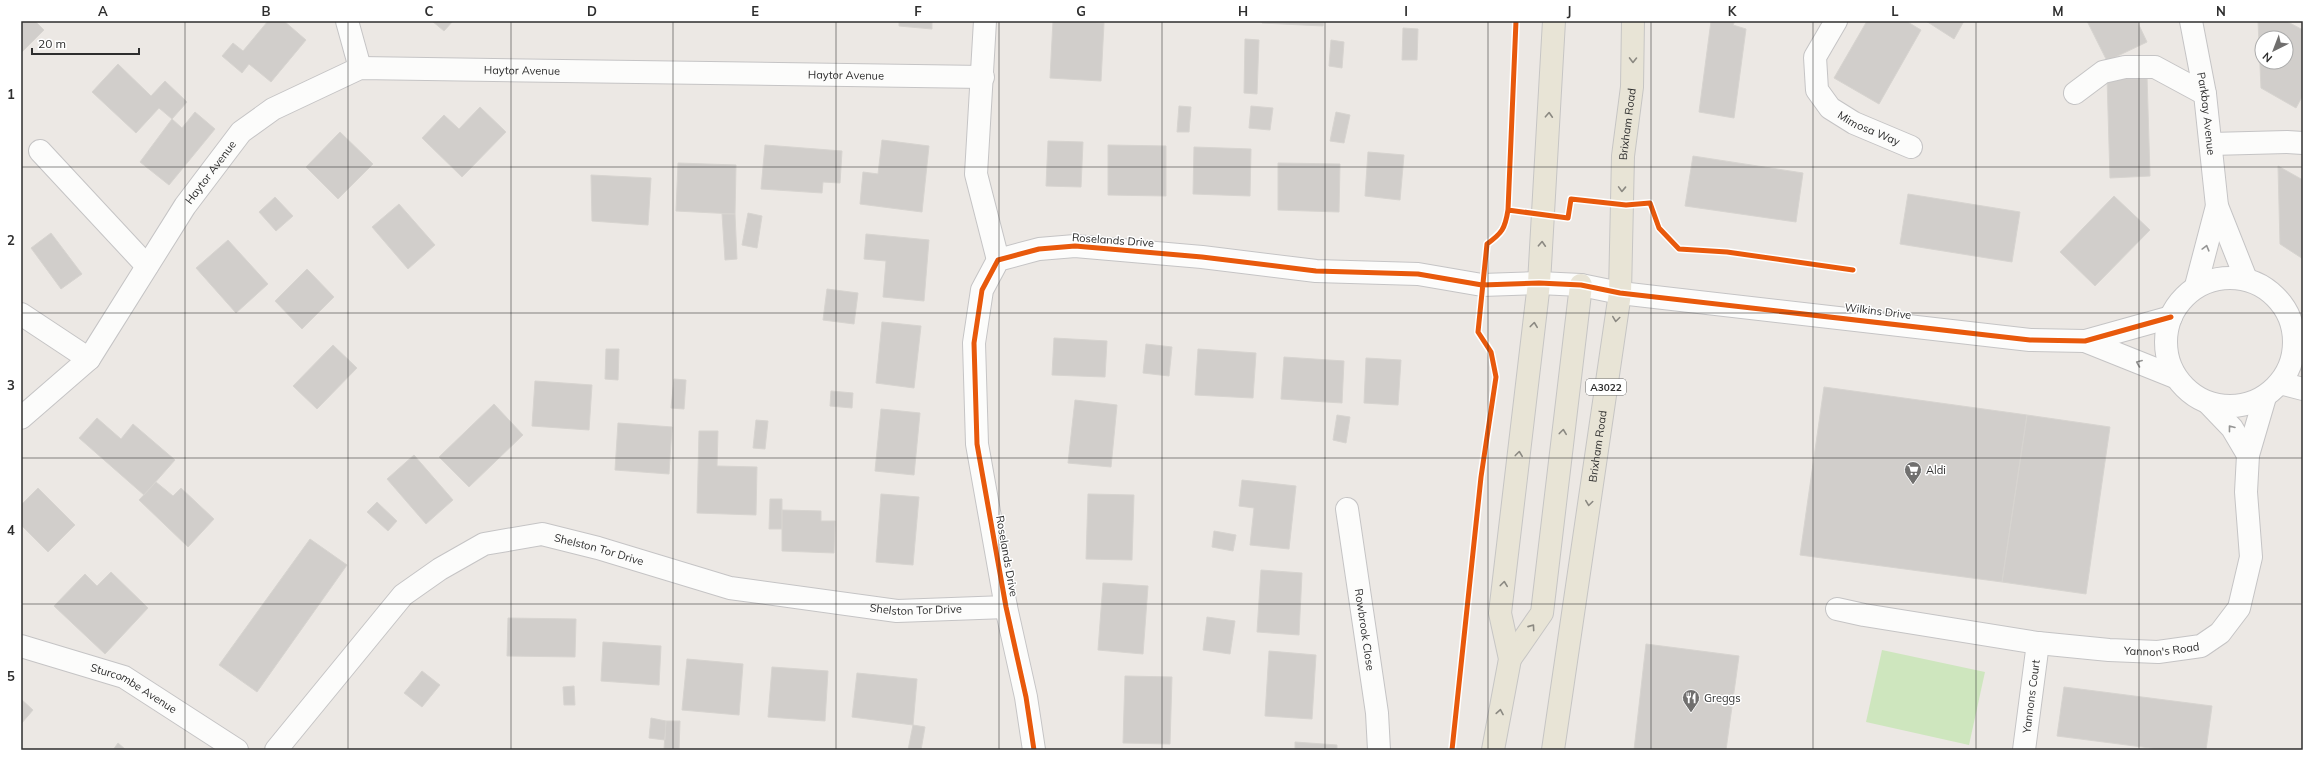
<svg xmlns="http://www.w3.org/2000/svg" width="2324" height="771" viewBox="0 0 2324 771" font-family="Mulish,sans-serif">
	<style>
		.green { fill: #cee6be }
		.building { fill: #d1cecb; stroke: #d7d4d0; fill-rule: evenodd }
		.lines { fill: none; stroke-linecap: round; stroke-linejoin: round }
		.minor-casing { stroke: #c5c4c5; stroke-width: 24 }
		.major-casing { stroke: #c6c5c4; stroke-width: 24 }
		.minor { stroke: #fcfcfb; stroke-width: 22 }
		.major { stroke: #e8e4d6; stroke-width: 22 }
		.cycleway-casing { stroke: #fff; stroke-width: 8 }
		.cycleway { stroke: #e8590c; stroke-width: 5 }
		.oneway { stroke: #8b8982 }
		.oneway2 { stroke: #959594 }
		.grid { fill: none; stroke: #2e2e2e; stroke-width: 1; stroke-opacity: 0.55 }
		.labels { text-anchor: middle; stroke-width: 3; stroke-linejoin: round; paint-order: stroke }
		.shield { fill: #fff; stroke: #6d6d6d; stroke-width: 1 }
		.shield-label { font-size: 10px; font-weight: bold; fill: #2e2e2e }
		.street-label { font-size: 11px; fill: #2e2e2e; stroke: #fff }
		.poi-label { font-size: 11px; fill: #2e2e2e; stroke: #fff; text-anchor: start }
		.neatline { fill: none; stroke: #2e2e2e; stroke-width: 1.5 }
		.grid-label { font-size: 13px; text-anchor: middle; font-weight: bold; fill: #2e2e2e }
	</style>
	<rect width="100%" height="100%" fill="#ece8e4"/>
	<path class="green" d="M1882,650L1985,672L1969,745L1866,722Z"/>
	<path class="building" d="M21,21H35L44,30L21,53Z
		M268,21H284L306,40L271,82L249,64L242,73L222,56L233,43L243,51Z
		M432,21H453L444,31Z
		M899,21H932V29L899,26Z
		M1053,21L1104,23L1101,81L1050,78Z
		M1262,21H1324L1323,26L1262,23Z
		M1711,21H1735L1733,25L1746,29L1734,118L1699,112Z
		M1867,21H1906L1921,30L1879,104L1834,78Z
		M1926,21H1964L1954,39Z
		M2087,21H2137L2147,42L2107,61Z
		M2258,21H2286L2303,30V95L2296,108L2261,88ZM2262,38H2286V62H2262Z
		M1403,28L1418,29L1417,60H1402Z
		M1245,39L1259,40L1257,94L1244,93Z
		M1331,40L1344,42L1342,68L1329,66Z
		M118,64L151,96L165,81L187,102L172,119L159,108L136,133L92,92Z
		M2147,76L2150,176L2110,178L2107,77Z
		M1179,106L1191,107L1189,132H1177Z
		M1251,106L1273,108L1270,130L1249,128Z
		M480,107L506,132L462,177L422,138L444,115L459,129Z
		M195,112L215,129L169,185L140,162L172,119L182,128Z
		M1336,112L1350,115L1344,143L1330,141Z
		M340,132L373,164L338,199L306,167Z
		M882,140L929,146L922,212L860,204L863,172L878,174Z
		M1048,141L1083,142L1081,187L1046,186Z
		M765,145L842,151L840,183L823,182L822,193L761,189Z
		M1108,145L1166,146V196L1108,195Z
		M1194,147L1251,149L1250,196L1193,194Z
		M1368,152L1404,155L1400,200L1365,196Z
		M1693,156L1803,173L1796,222L1685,206Z
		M678,163L736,165L735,214L676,211Z
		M1278,163L1340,164L1339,212L1278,210Z
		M2278,166L2303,180V259L2280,244Z
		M591,175L651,178L648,225L592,221Z
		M1908,194L2020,212L2012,262L1900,244Z
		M2114,196L2150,230L2095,286L2060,252Z
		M275,197L293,216L276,231L259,212Z
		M399,204L435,245L408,269L372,227Z
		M748,213L762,216L757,248L742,245Z
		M722,214H735L737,259L725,260Z
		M51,233L82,274L61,289L31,248Z
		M866,234L929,240L924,301L883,297L886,261L864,259Z
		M228,240L268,284L236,313L196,268Z
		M307,269L334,297L302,329L275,301Z
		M827,289L858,293L854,324L823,320Z
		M882,322L921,326L914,388L876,383Z
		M1054,338L1107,341L1105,377L1052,375Z
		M1146,344L1172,347L1169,376L1143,373Z
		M333,345L357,368L317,409L293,386Z
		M606,349H619L618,380L605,379Z
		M1198,349L1256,353L1253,398L1195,395Z
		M1284,357L1344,361L1342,403L1281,399Z
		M1366,358L1401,360L1398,405L1364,403Z
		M674,379L686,380L684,409L671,408Z
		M535,381L592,385L589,430L532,426Z
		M1824,387L2027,415L2002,582L1800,555Z
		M831,391L853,393L852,408L830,406Z
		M1075,400L1117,405L1111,467L1068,463Z
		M494,404L523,435L469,487L439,457Z
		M881,409L920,413L914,475L875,471Z
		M1337,415L1350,417L1346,443L1333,440Z
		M2027,415L2110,427L2086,594L2002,582Z
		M97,418L121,439L133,424L175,460L144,495L79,438Z
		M756,420L768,421L765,449L753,448Z
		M618,423L672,427L669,474L615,470Z
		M699,431H718L717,466L757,467L756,515L697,513Z
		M414,455L453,500L426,524L387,479Z
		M1242,480L1296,486L1289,549L1250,545L1254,508L1239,506Z
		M156,482L173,496L181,488L214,519L188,547L139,500Z
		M38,488L75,525L48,552L21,525V505Z
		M881,494L919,497L913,565L876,562Z
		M1088,494L1134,495L1132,560L1086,559Z
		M770,499H782V529H769Z
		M377,502L397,521L388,531L367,512Z
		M782,510L821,511V521H835L834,553L782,551Z
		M1214,531L1236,535L1233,551L1212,547Z
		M310,539L347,565L257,692L219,665Z
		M1261,570L1302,573L1299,635L1257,632Z
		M111,572L148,608L105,654L54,606L85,574L97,586Z
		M1103,583L1148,586L1143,654L1098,650Z
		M1207,617L1235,621L1230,654L1203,650Z
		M508,618L576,619L575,657L507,656Z
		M603,642L661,646L659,685L601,681Z
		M1646,644L1739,656L1726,750H1634Z
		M1269,651L1316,655L1312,719L1265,716Z
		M687,659L743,664L739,715L682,710Z
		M772,667L828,671L825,721L768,717Z
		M422,671L440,685L422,707L404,693Z
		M857,673L917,679L913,725L852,717Z
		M1125,676L1172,677L1170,744L1123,743Z
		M574,686L575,705H564L563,687Z
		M2064,687L2212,706L2206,750H2166L2057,736Z
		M21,699L33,710L21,724Z
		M651,718L666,721L665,740L649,738Z
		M666,721H680L679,750L664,749Z
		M913,725L925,727L921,750H908Z
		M1295,742L1337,745V750H1295Z
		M118,743L126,750H113Z"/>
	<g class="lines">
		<defs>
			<g id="minor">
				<path d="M347,21L360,68"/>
				<path d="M985,21L976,174L998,260"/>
				<path id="s1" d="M1836,21L1815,57L1817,90L1830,108L1854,123L1911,147"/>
				<path id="s2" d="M2191,21L2205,94L2217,206L2246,279"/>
				<path d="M2075,93L2103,72L2125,67H2155L2205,94"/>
				<path d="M2211,144L2287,142L2303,143"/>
				<path d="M40,151L147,266"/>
				<circle cx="2230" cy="342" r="64"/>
				<path d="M2196,286L2217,206"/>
				<path d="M21,314L89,359"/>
				<path d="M2085,341L2175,377"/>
				<path d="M2280,383L2303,389"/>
				<path d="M2209,404L2232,428L2248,455"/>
				<path id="s3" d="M21,418L89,359L185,206L241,132L273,109L360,68L983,77"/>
				<path id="s4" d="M1347,509L1377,713L1379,750"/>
				<path id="s5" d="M1837,609L1864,615L2038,643L2109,650L2158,652L2201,646L2220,633L2239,608L2251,557L2246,492L2248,455L2265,397"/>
				<path id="s6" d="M21,646L124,677L237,750"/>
				<path id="s7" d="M276,750L403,595L440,569L484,544L542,534L598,548L730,588L897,611L1006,607"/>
				<path d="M1034,750L1026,697L1006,607L977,444L974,343L982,290L998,260L1039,249L1075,246L1202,257L1316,271L1418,274L1482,285L1539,283L1581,285L1620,293L2030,340L2085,341L2171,317"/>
				<path id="s8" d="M2024,750L2038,643"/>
			</g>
			<g id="major">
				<path d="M1510,659L1542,613L1581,285"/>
				<path d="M1493,750L1510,659L1500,613L1539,283L1554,21"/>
				<path id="s9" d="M1553,750L1620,293L1623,156L1632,87L1633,21"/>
			</g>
		</defs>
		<use href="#minor" class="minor-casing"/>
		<use href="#major" class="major-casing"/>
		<use href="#minor" class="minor"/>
		<use href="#major" class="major"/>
		<defs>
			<path id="cycleway" d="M1508,210L1568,218L1571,199L1626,205L1650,203L1659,228L1679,249L1727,252L1853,270
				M1034,750L1026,697L1006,607L977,444L974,343L982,290L998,260L1039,249L1075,246L1202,257L1316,271L1418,274L1482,285L1539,283L1581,285L1620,293L2030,340L2085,341L2171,317
				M1452,750L1481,477L1496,377L1491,352L1478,332L1487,244C1502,233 1505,229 1508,210L1516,21"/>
		</defs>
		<use href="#cycleway" class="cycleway-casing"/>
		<use href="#cycleway" class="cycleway"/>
	</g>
	<defs><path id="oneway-chevron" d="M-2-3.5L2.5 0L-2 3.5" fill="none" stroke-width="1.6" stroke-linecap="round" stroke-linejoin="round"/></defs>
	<g class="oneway">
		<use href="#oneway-chevron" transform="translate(1633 60) rotate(91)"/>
		<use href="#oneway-chevron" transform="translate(1549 115) rotate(-87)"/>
		<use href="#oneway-chevron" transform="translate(1622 189) rotate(92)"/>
		<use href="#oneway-chevron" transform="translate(1542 244) rotate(-87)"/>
		<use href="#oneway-chevron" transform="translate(1616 319) rotate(98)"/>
		<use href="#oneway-chevron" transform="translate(1534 325) rotate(-83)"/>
		<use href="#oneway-chevron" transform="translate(1563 432) rotate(-83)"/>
		<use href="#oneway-chevron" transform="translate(1519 454) rotate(-83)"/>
		<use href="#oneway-chevron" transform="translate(1589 503) rotate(98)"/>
		<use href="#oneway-chevron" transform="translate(1504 584) rotate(-83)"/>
		<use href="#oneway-chevron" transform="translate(1532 627) rotate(-55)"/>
		<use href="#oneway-chevron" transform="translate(1500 712) rotate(-80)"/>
	</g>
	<g class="oneway2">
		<use href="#oneway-chevron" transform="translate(2206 248) rotate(-75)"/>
		<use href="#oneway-chevron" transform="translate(2139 363) rotate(-158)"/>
		<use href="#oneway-chevron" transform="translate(2231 428) rotate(-128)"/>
	</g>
	<path class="grid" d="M185,21V750M348,21V750M511,21V750M673,21V750M836,21V750M999,21V750M1162,21V750M1325,21V750M1488,21V750M1651,21V750M1813,21V750M1976,21V750M2139,21V750M21,167H2303M21,313H2303M21,458H2303M21,604H2303"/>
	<defs>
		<symbol id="supermarket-pin" viewBox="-11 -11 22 30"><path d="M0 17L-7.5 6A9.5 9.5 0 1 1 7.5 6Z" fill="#706f6e" stroke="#fff"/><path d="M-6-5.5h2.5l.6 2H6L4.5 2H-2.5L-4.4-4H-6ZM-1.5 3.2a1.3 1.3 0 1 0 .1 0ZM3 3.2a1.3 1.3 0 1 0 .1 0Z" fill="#fff"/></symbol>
		<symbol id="restaurant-pin" viewBox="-11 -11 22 30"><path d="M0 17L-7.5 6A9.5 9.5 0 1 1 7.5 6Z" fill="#706f6e" stroke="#fff"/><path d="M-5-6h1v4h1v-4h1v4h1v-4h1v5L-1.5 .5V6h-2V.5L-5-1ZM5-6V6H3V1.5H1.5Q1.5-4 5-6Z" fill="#fff"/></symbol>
	</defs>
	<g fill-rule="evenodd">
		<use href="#supermarket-pin" x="1903" y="460" width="20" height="27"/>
		<use href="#restaurant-pin" x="1681" y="688" width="20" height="27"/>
	</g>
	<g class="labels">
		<rect class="shield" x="1586" y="379" width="40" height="16" rx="3"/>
		<g class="shield-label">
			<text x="1606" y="391">A3022</text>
		</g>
		<g class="street-label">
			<text dy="4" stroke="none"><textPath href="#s3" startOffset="661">Haytor Avenue</textPath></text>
			<text dy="4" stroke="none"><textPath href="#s3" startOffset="985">Haytor Avenue</textPath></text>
			<text dy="4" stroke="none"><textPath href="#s2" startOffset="94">Parkbay Avenue</textPath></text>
			<text dy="4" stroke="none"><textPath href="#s9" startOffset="631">Brixham Road</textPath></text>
			<text dy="4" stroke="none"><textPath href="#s1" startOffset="141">Mimosa Way</textPath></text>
			<text dy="4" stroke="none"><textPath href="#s3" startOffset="313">Haytor Avenue</textPath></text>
			<text transform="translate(1113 240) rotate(4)" y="4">Roselands Drive</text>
			<text transform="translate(1878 311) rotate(7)" y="4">Wilkins Drive</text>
			<text dy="4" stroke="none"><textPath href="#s9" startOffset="307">Brixham Road</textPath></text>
			<text dy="4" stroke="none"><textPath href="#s7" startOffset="414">Shelston Tor Drive</textPath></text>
			<text transform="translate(1007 556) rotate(80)" y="4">Roselands Drive</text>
			<text dy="4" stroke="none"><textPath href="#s7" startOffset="738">Shelston Tor Drive</textPath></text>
			<text dy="4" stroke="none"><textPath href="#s4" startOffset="122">Rowbrook Close</textPath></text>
			<text dy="4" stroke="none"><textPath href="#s5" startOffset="328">Yannon's Road</textPath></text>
			<text dy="4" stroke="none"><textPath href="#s6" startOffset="121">Sturcombe Avenue</textPath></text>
			<text dy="4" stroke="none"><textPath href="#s8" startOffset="54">Yannons Court</textPath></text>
		</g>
		<g class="poi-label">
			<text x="1926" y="474">Aldi</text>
			<text x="1704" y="702">Greggs</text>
		</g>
	</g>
	<rect width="2324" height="771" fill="none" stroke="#ffffff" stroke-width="44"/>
	<g transform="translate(2274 50) rotate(222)"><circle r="19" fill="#ffffff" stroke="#ababab"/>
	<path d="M0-3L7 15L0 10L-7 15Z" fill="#706f6e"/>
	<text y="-6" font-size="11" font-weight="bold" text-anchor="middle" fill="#2e2e2e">N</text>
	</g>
	<path d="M32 48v6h107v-6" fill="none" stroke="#2e2e2e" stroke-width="2"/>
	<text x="38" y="48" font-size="12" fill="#2e2e2e" stroke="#ffffff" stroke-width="3" paint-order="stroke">20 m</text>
	<rect x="22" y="22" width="2280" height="727" class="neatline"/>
	<g class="grid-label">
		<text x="103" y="16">A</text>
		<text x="266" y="16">B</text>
		<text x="429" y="16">C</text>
		<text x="592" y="16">D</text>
		<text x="755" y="16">E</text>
		<text x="918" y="16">F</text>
		<text x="1081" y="16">G</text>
		<text x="1243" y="16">H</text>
		<text x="1406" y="16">I</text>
		<text x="1569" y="16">J</text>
		<text x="1732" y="16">K</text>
		<text x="1895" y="16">L</text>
		<text x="2058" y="16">M</text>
		<text x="2221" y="16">N</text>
		<text x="11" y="99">1</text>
		<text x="11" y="245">2</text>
		<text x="11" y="390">3</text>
		<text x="11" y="535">4</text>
		<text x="11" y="681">5</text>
	</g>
</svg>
